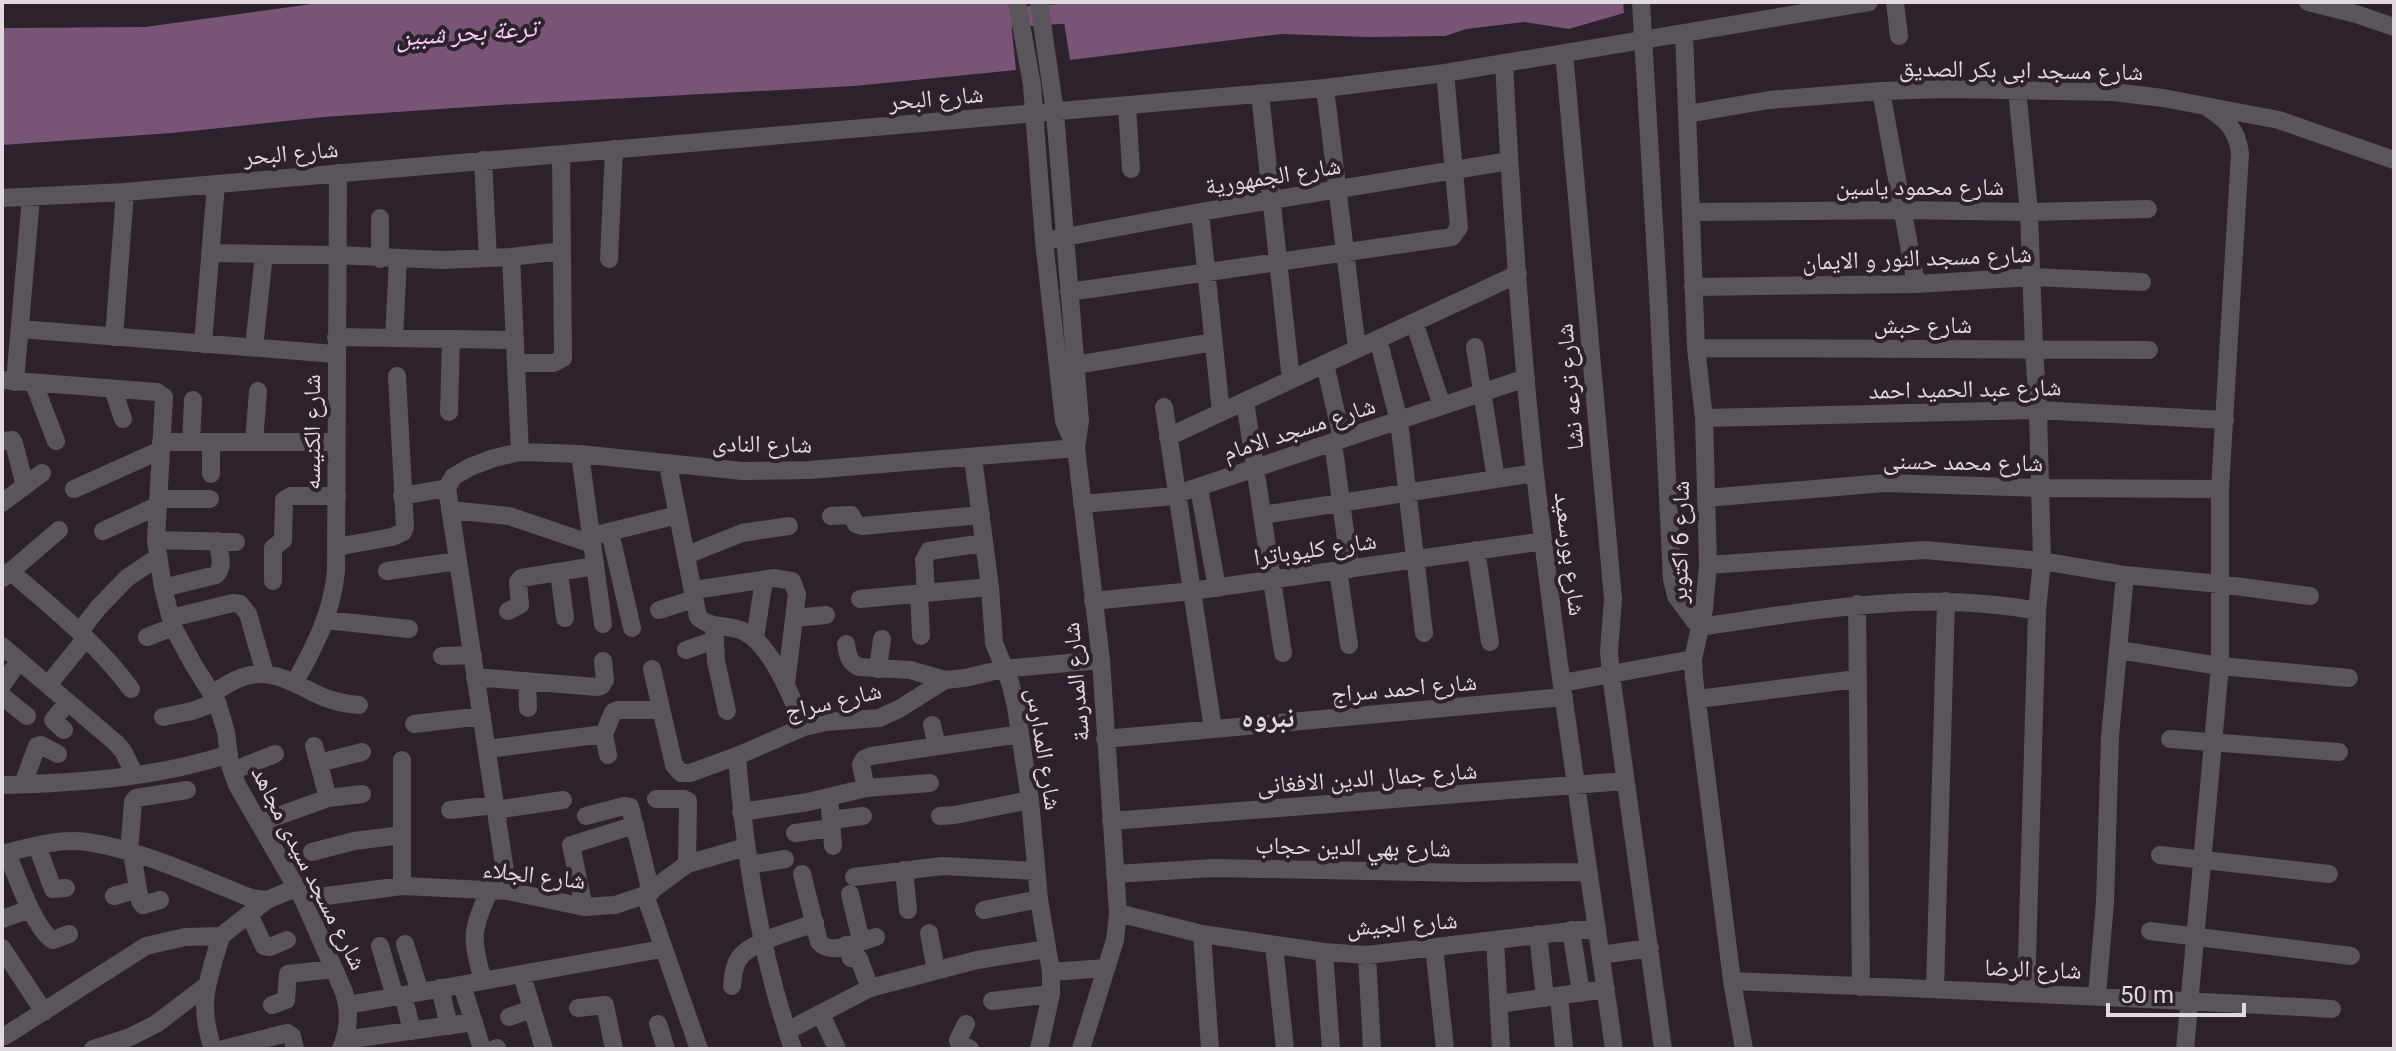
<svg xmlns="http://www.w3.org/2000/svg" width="2396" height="1051" viewBox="0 0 2396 1051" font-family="Roboto,'Noto Naskh Arabic',sans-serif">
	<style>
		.water { fill: #785477 }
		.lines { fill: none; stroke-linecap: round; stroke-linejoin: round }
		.canal { stroke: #785477; stroke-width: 20 }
		.minor { stroke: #5a555a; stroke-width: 18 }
		.minor-bridge { stroke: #5a555a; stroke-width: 18 }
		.labels { text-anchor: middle; stroke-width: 8; stroke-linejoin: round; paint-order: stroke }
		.street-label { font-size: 24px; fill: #e0d9e0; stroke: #2c222c }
		.water-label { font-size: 26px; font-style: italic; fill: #fbcbf9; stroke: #2c222c }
		.quarter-label { font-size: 28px; font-weight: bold; fill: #e0d9e0; stroke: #2c222c }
	</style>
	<rect width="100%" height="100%" fill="#2c222c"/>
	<path class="water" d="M326,2H1009L1016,70L854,86L498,105L324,117L172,133L2,145V28L145,27Z
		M1061,2H1623L1624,13L1569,29L1524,22L1466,29L1445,36L1368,37L1281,34L1070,60Z"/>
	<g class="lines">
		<path class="canal" d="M1001,18L1089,12"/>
		<path class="minor" d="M1017,2L1032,85L1044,241L1064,421L1076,448
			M1039,2L1055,112L1080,421L1076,448L1101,660L1118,913L1115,940L1081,1049
			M1895,2L1899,36
			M2308,2L2356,14L2394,27
			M1684,33L1696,348L1704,418L1708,565L1704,609L1693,659L1694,678L1732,981L1744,1049
			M1564,53L1613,599L1609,651L1611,675L1663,1049
			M1504,63C1511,200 1520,337 1535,473C1557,666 1587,857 1614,1049
			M1325,88L1357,349
			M2017,90L2029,212L2034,349L2038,410L2042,561L2037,611L2026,994
			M1881,91L1916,284
			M1260,94L1291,380
			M1127,105L1131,169
			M1687,114L1769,100L1881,91L1947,89L2113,92L2163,98L2279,120L2394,160
			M483,160L488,258
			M2,198L125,192L1325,88L1445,73L1869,2
			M1200,212L1221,412
			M1691,212L1903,210L2029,212L2148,209
			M1044,241L1200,212L1509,161
			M210,253L337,255L443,260L511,257L562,251
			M511,257L520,452
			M380,259V218
			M609,259L614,149
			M1693,287L1916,284L2032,277L2142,282
			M1069,292L1452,237L1459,227L1445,73
			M1658,292L1672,579L1676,596L1699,627C1812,611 1923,589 2037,611
			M1414,322L1442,406
			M20,329L335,354
			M114,337L125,192
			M336,337L515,340
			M394,338L398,259
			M1378,339L1399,421L1424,633
			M203,344L216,184
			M1475,347L1496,479
			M254,348L264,254
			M1696,348L2149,350
			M516,363H554L563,358L561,154
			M1325,364L1342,439
			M1075,365L1214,342
			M2,380L157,392L164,397L156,540L163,588L173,627L193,664L217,702L226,732L230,765L237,785L303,899L344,992C350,1011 349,1030 341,1049
			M15,382L31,198
			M34,384L56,441
			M113,389L123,419
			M1245,401L1283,653
			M1164,407L1213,729
			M449,412L451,339
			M1704,418L2038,410L2225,420
			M1168,437L1518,274
			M2,441L12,440L14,443L25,486
			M161,442H336
			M191,442L193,400
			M254,442L258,391
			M1333,442L1350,569
			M580,454L603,624
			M973,458L990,587L994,643L1010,682L1016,707L1030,800L1039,899L1051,972V994L1039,1049
			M668,465L698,617C710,629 730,624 745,632C772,646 793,700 804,727
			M211,474V442
			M1199,488L1217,588
			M74,489L161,450
			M402,496L447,488
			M1706,498L1885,483L2040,488L2220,489
			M158,499H210
			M2,503L42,473
			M1082,504L1164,497L1177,494L1526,378
			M450,510L509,516L592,544
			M1262,515L1535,473
			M831,516L851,515L856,524L862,526L981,515
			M103,531L157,506
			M610,532L632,628
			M600,534L678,515
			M156,540L236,542
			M336,547L392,537L403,532L405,527L397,376
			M1476,550L1490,642
			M687,555L742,533L789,526
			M1708,565L1925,550L2042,561L2125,575L2220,584L2310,596
			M1338,570L1349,645
			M10,571C53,608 97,643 131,689
			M387,571L458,561
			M559,572L565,618
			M3,578L59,530
			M273,581V548L283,540L284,500L291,496H337
			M163,588L216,575C225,566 219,552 217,541
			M694,590L775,578L792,581L797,594L786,684
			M926,593L924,560L929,551L984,543
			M919,594L921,636
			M860,599L990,587
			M1093,601L1192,591L1544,541
			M1857,604L1861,987
			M659,610L694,599
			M508,611L520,605L518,582L521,578L595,566
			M171,618L233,603L240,604L248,614L265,673
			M794,618L826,615
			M326,620L409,629
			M714,625L716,661L727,711
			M80,631L98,608L127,578L158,557
			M147,637L173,627
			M755,638L764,580
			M846,644C848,655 848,662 859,667L910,670L945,680
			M2,646L116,743L123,751L135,775
			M686,650L715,640
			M2119,650L2220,666L2349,678
			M442,656L473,655
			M652,669L674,765L681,773H690L737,756L804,727L826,722L879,718L899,709L945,680L965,678L1003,669L1101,660
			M878,669L882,639
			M475,677L597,687L601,686L605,680L603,661
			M527,681L528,708
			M295,682C315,646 332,613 336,571L338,173
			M1562,683L1693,659
			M2,685L19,661
			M48,685L86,638
			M213,693C223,687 234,679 246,676C275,668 298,686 323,697C335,702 346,704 359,705
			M2,696L27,716
			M1698,699L1857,679
			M163,717L192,711L217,702
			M414,724L482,716
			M932,725L937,746
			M64,730L53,720L68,702
			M604,734L608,755
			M1105,739L1564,697
			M2170,739L2339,752
			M314,746L328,798
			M488,749L604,734L613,712L618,710H661
			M737,756C745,856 760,954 793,1049
			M319,763L362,752
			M232,771L275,754
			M23,784L37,746L41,745L58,754
			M2,785C78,783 156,778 229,754
			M866,788L861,765L864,759L871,756L1020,734
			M829,797L833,846
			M656,799H684L688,801L687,864
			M450,810L495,805
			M496,810L563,800
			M741,812L808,802L866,788L930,783
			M586,816L624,806L630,807L651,892
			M940,816L955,815L1030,800
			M831,820L863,816
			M1111,821L1625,781
			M259,823L328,798L362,794
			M795,833L831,828
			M37,846L53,889L66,888
			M129,852L133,802L136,798L187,790
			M312,852L354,841L402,835
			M7,853C16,874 34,929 53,940L69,934
			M132,853L140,901L143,905L160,900
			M2,854C29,847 60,838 87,842C142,850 200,878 251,898L267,900
			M2160,855L2329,874
			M749,865L785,859
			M904,870L908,910
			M802,874L819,942C831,957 860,941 876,937
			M1115,874L1214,868L1467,873L1589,872
			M854,877L942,866L1036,871
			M402,886V760
			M508,891L447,488L453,477L470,467L494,458L520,452L580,454L742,471L810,470L1076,448
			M850,894L861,941
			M645,895L699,1049
			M114,896L138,889
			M303,899L402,886L508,891L584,907L615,905L645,895L687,864L746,847
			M584,907L571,845L635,825
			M984,910L1039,899
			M1118,913L1202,934L1324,952L1367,955L1597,928
			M249,914L264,946L270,947L287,940
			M2,919L30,909
			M1571,930L1581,993
			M2150,931L2351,956
			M929,933L936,970
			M1202,934L1210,1049
			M1538,934L1545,998
			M1495,940L1501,1049
			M405,944L420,992
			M846,945L851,958L859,959L870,988
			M1274,945L1285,1049
			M380,946L395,997
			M1434,947L1445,1049
			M2,948L44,1012
			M1324,952L1331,1049
			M1367,955L1372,1049
			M1601,955L1650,948
			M1051,972L1106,968
			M522,975L544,1049
			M483,980C471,941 471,929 489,892
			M1732,981C1932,989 2132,997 2332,1009
			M462,985L482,1049
			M732,986C733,978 733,968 738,960C749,941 794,931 815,923
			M440,988L449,1026
			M1935,989L1946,601
			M403,995L412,1031
			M2097,995L2105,903L2110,737L2125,575
			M1559,996L1564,1049
			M992,1001L1051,994
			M1499,1004L1606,989
			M272,1005L286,1000L288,974L334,969
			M348,1005L662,949
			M578,1008L605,1005L614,1049
			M821,1014L837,1049
			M509,1017L532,1009
			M658,1024L666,1049
			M966,1024L958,1040L959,1043L970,1049
			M787,1031L870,988L977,960L1046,949
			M5,1036L146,946L185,937L221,936L267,900L296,888
			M344,1040L474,1022
			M93,1049L130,1037L156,1024L206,986
			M213,1049C197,1002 208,981 221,936
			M224,1049L287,1033L292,1036L295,1049
			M495,1049L497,1048
			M2185,1049L2220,666V489L2240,153C2237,130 2227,120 2208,108"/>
		<path class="minor-bridge" d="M1641,2L1658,292"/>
	</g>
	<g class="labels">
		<g class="street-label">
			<text transform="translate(2021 70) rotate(1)" y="8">شارع مسجد ابى بكر الصديق</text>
			<text transform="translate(936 98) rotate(-5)" y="8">شارع البحر</text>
			<text transform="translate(291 153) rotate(-5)" y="8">شارع البحر</text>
			<text transform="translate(1273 176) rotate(-9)" y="8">شارع الجمهورية</text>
			<text x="1920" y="195">شارع محمود ياسين</text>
			<text transform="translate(1917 258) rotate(-2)" y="8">شارع مسجد النور و الايمان</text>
			<text x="1923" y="333">شارع حبش</text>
			<text transform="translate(1570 387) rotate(-95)" y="8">شارع ترعه نشا</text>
			<text transform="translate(1965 389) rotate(-1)" y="8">شارع عبد الحميد احمد</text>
			<text transform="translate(1299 429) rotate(-18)" y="8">شارع مسجد الامام</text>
			<text transform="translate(312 432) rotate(-90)" y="8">شارع الكنيسه</text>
			<text transform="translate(762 444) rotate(1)" y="8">شارع النادى</text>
			<text transform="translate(1963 462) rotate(1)" y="8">شارع محمد حسنى</text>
			<text transform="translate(1680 542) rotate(-89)" y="8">شارع 6 اكتوبر</text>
			<text transform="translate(1315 549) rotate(-8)" y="8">شارع كليوباترا</text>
			<text transform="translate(1570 554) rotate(83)" y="8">شارع بورسعيد</text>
			<text transform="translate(1076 682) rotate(-95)" y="8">شارع المدرسة</text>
			<text transform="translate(1404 688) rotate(-5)" y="8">شارع احمد سراج</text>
			<text transform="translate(833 701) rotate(-13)" y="8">شارع سراج</text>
			<text transform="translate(1044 749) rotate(81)" y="8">شارع المدارس</text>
			<text transform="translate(1367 778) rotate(-4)" y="8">شارع جمال الدين الافغانى</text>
			<text transform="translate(1353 847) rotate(1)" y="8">شارع بهي الدين حجاب</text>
			<text transform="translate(309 868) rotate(63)" y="8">شارع مسجد سيدى مجاهد</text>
			<text transform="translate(534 875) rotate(7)" y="8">شارع الجلاء</text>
			<text transform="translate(1402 924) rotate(-4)" y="8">شارع الجيش</text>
			<text transform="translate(2033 969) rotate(2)" y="8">شارع الرضا</text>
		</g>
		<g class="water-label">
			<text transform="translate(466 32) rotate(-4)" y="9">ترعة بحر شبين</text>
		</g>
		<g class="quarter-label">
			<text x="1268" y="727">نبروه</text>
		</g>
	</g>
	<rect width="2396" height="1051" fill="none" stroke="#e0d9e0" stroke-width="8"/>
	<path d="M2108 1003v12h136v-12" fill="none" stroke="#e0d9e0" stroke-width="4"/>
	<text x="2120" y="1003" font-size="24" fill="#e0d9e0" stroke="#2c222c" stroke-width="6" paint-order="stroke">50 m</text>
</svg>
